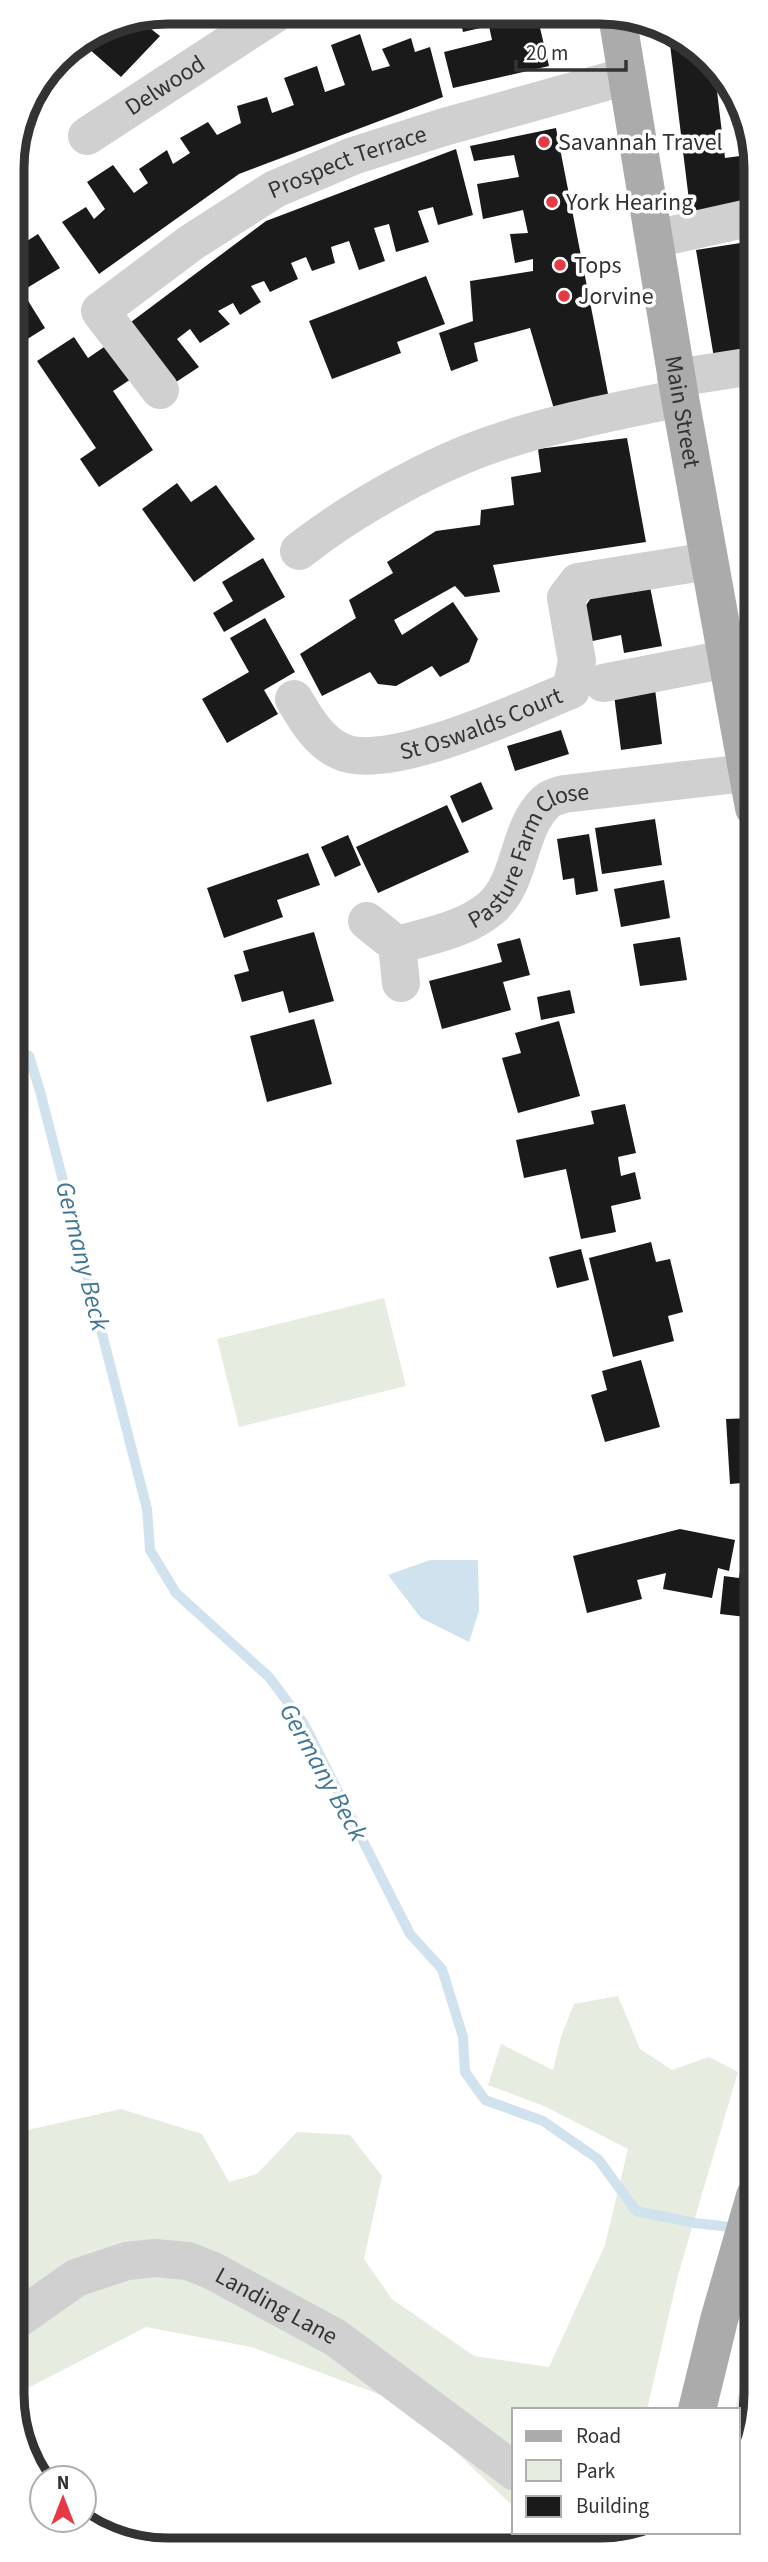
<svg xmlns="http://www.w3.org/2000/svg" width="768" height="2562" viewBox="0 0 768 2562" font-family="'Source Sans 3',sans-serif">
	<style>
		.green { fill: #e6ecdf }
		.water { fill: #cfe2ee }
		.lines { fill: none; stroke-linecap: round; stroke-linejoin: round }
		.stream { stroke: #cfe2ee; stroke-width: 10 }
		.building { fill: #1a1a1a }
		.minor { stroke: #d0d0d0; stroke-width: 38 }
		.major { stroke: #ababab; stroke-width: 38 }
		.poi-dot { fill: #e63946; stroke: #fff; stroke-width: 2.5 }
		.labels { text-anchor: middle; stroke-width: 7; stroke-linejoin: round; paint-order: stroke }
		.street-label { font-size: 24px; fill: #333; stroke: #fff }
		.poi-label { font-size: 24px; fill: #333; stroke: #fff; text-anchor: start }
		.water-label { font-size: 26px; font-style: italic; fill: #3f7597; stroke: #fff }
		.rim { fill: none; stroke: #333; stroke-width: 9 }
	</style>
	<rect width="100%" height="100%" fill="#fff"/>
	<path class="green" d="M384,1298L406,1386L239,1427L217,1339Z
		M618,1996L640,2049L672,2070L709,2057L738,2072L678,2275L647,2410H514V2507L405,2404L251,2347L146,2327L28,2388L15,2400V2145L19,2132L121,2109L202,2134L229,2182L257,2174L297,2132L350,2135L382,2176L364,2259L392,2299L474,2356L549,2367L605,2245L628,2149L544,2106L488,2085L501,2044L553,2070L561,2037L574,2004Z
		M755,2311V2404L738,2445V2410H735Z
		M541,2532H619L615,2547H557Z"/>
	<path class="water" d="M430,1560H478L479,1611L469,1642L421,1618L388,1575Z"/>
	<g class="lines">
		<path class="stream" d="M14,1049L29,1056L40,1091L147,1509L150,1550L176,1593L269,1677L304,1724L410,1934L442,1969L463,2037L465,2072L485,2100L543,2121L598,2159L636,2211L695,2223L739,2228"/>
	</g>
	<path class="building" d="M459,14L537,15L549,66L453,88L444,52L492,40L489,26L463,32Z
		M137,18L160,36L121,77L81,42L109,24Z
		M360,34L372,71L390,66L382,49L411,38L415,52L430,47L443,97L239,174L99,274L62,222L86,207L94,219L105,209L87,182L113,165L134,193L148,183L139,169L167,150L173,164L190,153L180,138L208,122L217,135L241,123L237,106L267,97L272,113L294,105L284,78L317,66L325,92L345,85L331,45Z
		M669,36L710,58L714,66L725,158L740,156L747,211L691,217Z
		M40,84L50,93L21,124L24,108Z
		M556,128L609,399L554,409L530,328L474,343L478,361L451,371L439,333L473,321L470,281L533,271V259L515,263L510,234L528,233L523,210L483,219L477,184L519,177L514,155L474,161L470,146Z
		M456,149L473,215L438,225L433,207L418,211L429,242L396,252L389,224L374,228L385,261L359,270L349,241L331,247L335,263L312,271L306,257L291,263L298,279L270,292L264,281L251,286L261,302L240,315L233,303L218,311L230,324L200,343L190,329L177,339L199,367L173,384L127,325L266,221Z
		M38,234L60,268L22,291L45,328L13,348V250Z
		M753,241V277L749,278L753,294V337L743,340L746,353L714,358L696,250Z
		M426,276L445,324L397,342L401,353L332,379L309,321Z
		M74,337L88,358L107,345L131,379L113,391L153,450L99,487L80,459L96,448L37,361Z
		M627,438L646,542L493,565L500,592L465,597L455,586L394,620L402,635L453,602L478,639L469,662L440,677L432,666L396,686L378,684L370,672L322,696L300,654L356,618L349,600L393,573L387,562L436,531L480,525L481,510L514,505L511,477L541,472L538,449Z
		M177,483L191,502L216,485L255,539L194,582L142,509Z
		M263,558L285,597L224,632L213,613L233,601L222,582Z
		M650,587L662,646L624,653L621,635L588,642L582,611L591,598Z
		M265,618L295,672L264,690L278,714L227,743L202,699L249,672L230,638Z
		M655,689L662,744L621,750L614,695Z
		M561,730L569,754L515,771L507,746Z
		M481,782L493,809L462,823L450,796Z
		M447,805L469,852L378,893L356,847Z
		M655,819L662,865L602,874L595,828Z
		M589,834L598,891L576,895L574,878L563,880L557,839Z
		M348,835L361,865L335,877L321,847Z
		M308,853L320,885L277,900L283,917L224,938L207,888Z
		M664,880L670,918L621,927L614,889Z
		M314,932L334,1001L289,1013L283,991L242,1002L234,975L249,971L243,951Z
		M680,937L687,980L640,986L633,944Z
		M520,938L530,975L503,982L511,1010L442,1029L429,981L502,962L497,944Z
		M570,990L575,1013L541,1020L537,997Z
		M314,1019L332,1084L267,1102L250,1036Z
		M559,1021L580,1096L518,1113L502,1058L521,1053L515,1033Z
		M625,1104L636,1153L618,1157L621,1176L635,1172L641,1199L611,1206L616,1232L581,1239L566,1169L524,1178L516,1140L594,1124L591,1111Z
		M651,1242L656,1262L670,1259L683,1312L668,1316L674,1341L613,1357L589,1258Z
		M581,1249L589,1280L557,1288L549,1257Z
		M641,1360L660,1427L605,1442L591,1395L607,1390L602,1371Z
		M754,1418V1482L730,1484L726,1419Z
		M680,1529L735,1540L729,1571L718,1568L712,1598L663,1589L666,1573L637,1580L642,1599L587,1613L573,1556Z
		M742,1556L754,1558L755,1618L720,1614L724,1576L739,1578Z"/>
	<g class="lines">
		<g class="minor">
			<path id="s1" d="M87,136L276,13"/>
			<path d="M654,239L753,217"/>
			<path d="M676,378L753,366"/>
			<path id="s2" d="M160,390L100,311L192,242L275,189L353,156L444,127L627,76"/>
			<path d="M299,551C352,509 434,463 499,442C558,422 619,411 680,398"/>
			<path d="M603,683L727,659"/>
			<path id="s3" d="M294,699C306,719 318,741 340,751C387,774 524,709 571,690L577,661L566,598L578,582L709,561"/>
			<path d="M367,921L397,945L401,983"/>
			<path id="s4" d="M397,945C429,936 465,930 491,908C522,881 517,830 545,803C549,798 558,796 564,794L746,773"/>
			<path id="s5" d="M15,2321L76,2278L127,2261L155,2258L188,2261L213,2271L336,2338L514,2471"/>
		</g>
		<g class="major">
			<path id="s6" d="M617,15L680,398L754,808"/>
			<path d="M697,2410L719,2320L755,2196"/>
		</g>
	</g>
	<g class="poi-dot">
		<circle cx="544" cy="142" r="7"/>
		<circle cx="552" cy="202" r="7"/>
		<circle cx="560" cy="265" r="7"/>
		<circle cx="564" cy="296" r="7"/>
	</g>
	<g class="labels">
		<g class="street-label">
			<text dy="8" stroke="none"><textPath href="#s1" startOffset="93">Delwood</textPath></text>
			<text dy="8" stroke="none"><textPath href="#s2" startOffset="390">Prospect Terrace</textPath></text>
			<text dy="8" stroke="none"><textPath href="#s6" startOffset="402">Main Street</textPath></text>
			<text dy="8" stroke="none"><textPath href="#s3" startOffset="217">St Oswalds Court</textPath></text>
			<text dy="8" stroke="none"><textPath href="#s4" startOffset="172">Pasture Farm Close</textPath></text>
			<text dy="8" stroke="none"><textPath href="#s5" startOffset="289">Landing Lane</textPath></text>
		</g>
		<g class="poi-label">
			<text x="558" y="150">Savannah Travel</text>
			<text x="566" y="210">York Hearing</text>
			<text x="574" y="273">Tops</text>
			<text x="578" y="304">Jorvine</text>
		</g>
		<g class="water-label">
			<text transform="translate(83 1256) rotate(76)" y="9">Germany Beck</text>
			<text transform="translate(324 1772) rotate(61)" y="9">Germany Beck</text>
		</g>
	</g>
	<path d="M0 0H768V2562H0ZM168 24H600A144 144 0 0 1 744 168V2394A144 144 0 0 1 600 2538H168A144 144 0 0 1 24 2394V168A144 144 0 0 1 168 24Z" fill="#fff" fill-rule="evenodd"/>
	<path class="rim" d="M168 24H600A144 144 0 0 1 744 168V2394A144 144 0 0 1 600 2538H168A144 144 0 0 1 24 2394V168A144 144 0 0 1 168 24Z"/>
	<rect x="512" y="2408" width="228" height="126" fill="#ffffff" stroke="#adadad" stroke-width="2"/>
	<rect x="526" y="2431" width="35" height="10" fill="#ababab" stroke="#adadad" stroke-width="2"/>
	<text x="576" y="2443" font-size="21" fill="#333333">Road</text>
	<rect x="526" y="2460" width="35" height="21" fill="#e6ecdf" stroke="#adadad" stroke-width="2"/>
	<text x="576" y="2478" font-size="21" fill="#333333">Park</text>
	<rect x="526" y="2496" width="35" height="21" fill="#1a1a1a" stroke="#adadad" stroke-width="2"/>
	<text x="576" y="2513" font-size="21" fill="#333333">Building</text>
	<g transform="translate(63 2499)"><circle r="33" fill="#ffffff" stroke="#adadad" stroke-width="2"/>
	<path d="M0-5L12 26L0 18L-12 26Z" fill="#e63946"/>
	<text y="-10" font-size="19" font-weight="bold" text-anchor="middle" fill="#333333">N</text>
	</g>
	<path d="M516 60v10h110v-10" fill="none" stroke="#333333" stroke-width="3.5"/>
	<text x="526" y="60" font-size="21" fill="#333333" stroke="#ffffff" stroke-width="5" paint-order="stroke">20 m</text>
</svg>
